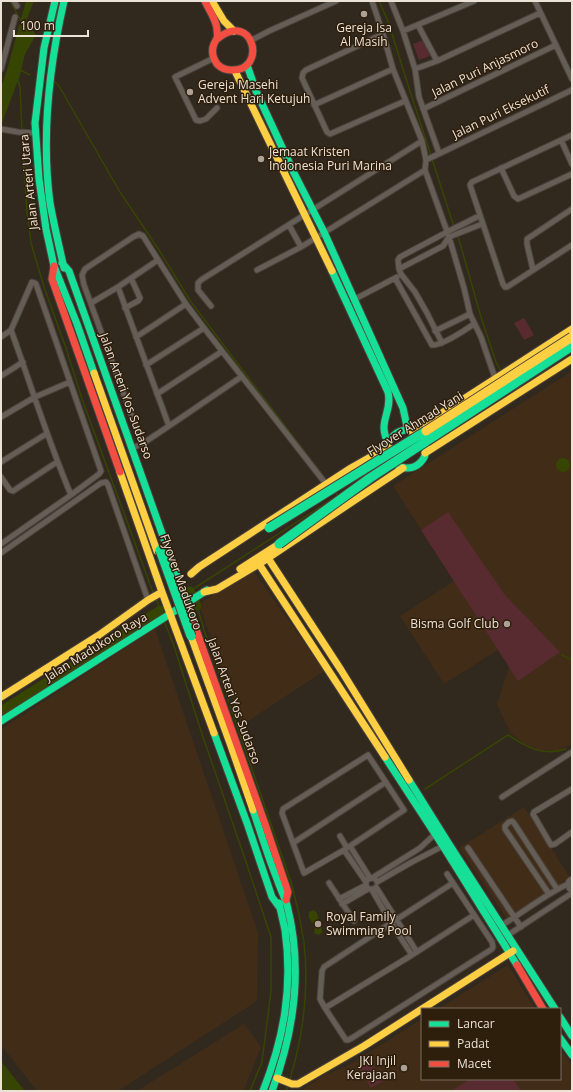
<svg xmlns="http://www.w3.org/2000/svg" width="573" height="1092" viewBox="0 0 573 1092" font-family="'Open Sans',sans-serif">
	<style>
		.built { fill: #412d17 }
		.green { fill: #572b30 }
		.water { fill: #374503 }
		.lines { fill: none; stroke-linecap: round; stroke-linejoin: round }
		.stream { stroke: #374503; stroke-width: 1.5 }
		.river { stroke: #374503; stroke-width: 9 }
		.street-casing { stroke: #4b433b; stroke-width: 7 }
		.fast-casing { stroke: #4b433b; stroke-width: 9 }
		.slow-casing { stroke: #4b433b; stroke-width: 9 }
		.jam-casing { stroke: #4b433b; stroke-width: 9 }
		.street { stroke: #655e56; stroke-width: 5 }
		.fast { stroke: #16e098; stroke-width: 7 }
		.slow { stroke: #ffcf43; stroke-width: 7 }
		.jam { stroke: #f24e42; stroke-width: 7 }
		.fast-bridge-casing { stroke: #4b433b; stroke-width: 11; stroke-linecap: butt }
		.slow-bridge-casing { stroke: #4b433b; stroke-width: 11; stroke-linecap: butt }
		.fast-bridge { stroke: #16e098; stroke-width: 9 }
		.slow-bridge { stroke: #ffcf43; stroke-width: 9 }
		.poi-dot { fill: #aba196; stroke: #2e1e0c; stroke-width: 1.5 }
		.labels { text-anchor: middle; stroke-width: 3; stroke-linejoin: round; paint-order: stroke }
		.poi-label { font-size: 12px; fill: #ede2d6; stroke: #2e1e0c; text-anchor: start }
		.street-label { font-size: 12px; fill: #ede2d6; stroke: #2e1e0c }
	</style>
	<rect width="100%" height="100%" fill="#31281e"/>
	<path class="built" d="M572,371V744L558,751L539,750L524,743L510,733L497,704L509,667L498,650L444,684L400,616L454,581L393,486Z
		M253,570L324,671L242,725L201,610L202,602Z
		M155,629L258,933L257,1001L118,1091H37L1,1045V729Z
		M524,807L570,877L507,919L459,848Z
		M508,965L535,1009H438Z
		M422,1019V1079H560V1048L572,1066V1091H303L305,1088L324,1075L347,1066Z
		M244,1024L261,1047L245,1087L243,1091H137Z"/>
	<path class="green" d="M423,40L430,56L419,60L413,44Z
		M524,318L534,335L524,340L514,323Z
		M448,512L505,595L560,652L518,681L421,530Z
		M370,1060L383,1081L371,1088L358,1067Z
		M470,1079H513L521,1091H453V1090Z"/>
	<path class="water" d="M26,1H34L26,21L36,35L25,54L20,75L1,126V87L7,70Z
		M556 465a7 7 0 1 1 14 0a7 7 0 1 1-14 0Z
		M314,910L317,913L319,921L321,922L322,933L318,935L314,933L315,926L309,918V912Z
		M1,1061L25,1091H1Z"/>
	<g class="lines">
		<path class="stream" d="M10,1L21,21
			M379,1L388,21L408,85L456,233
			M20,70L30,75
			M18,80L20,87L22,130
			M55,82L59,86L120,192L159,250L191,302L326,480
			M22,134L27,211L31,243L44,287L66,348L82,399L154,595
			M458,236L481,317L496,362L501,371
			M334,491L338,495
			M190,591L351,487
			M156,598L162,615
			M197,606L204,630L292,885C297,904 301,923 304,942C309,988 303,1036 290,1079
			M164,621L173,643L201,731L244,856L271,937V991L262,1062L250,1091
			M562,655L572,660
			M425,789L508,735C527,747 543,757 566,749
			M286,1091L288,1085"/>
		<path class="river" d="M190,591L194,598L197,606
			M1,711L160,610"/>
		<defs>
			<path id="street" d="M14,1L17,6
				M372,1L383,34L393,69L422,141L426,160L425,170L449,237L464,288L470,314L481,337L495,378
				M391,1L403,31L415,69L419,97L439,153
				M535,1L572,79
				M418,25L437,61
				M403,31L474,1
				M383,34L306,70L303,73L302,78L327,132L330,134L405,101
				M250,41L269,31L336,1
				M214,58L175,77L196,120L200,121L206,119L217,108
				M1,69L15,17
				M415,69L437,61L540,13
				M314,105L393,69
				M423,109L556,45
				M1,129L18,132L36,133
				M572,135L472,182L470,185L503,284L505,287H507L572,245
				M561,140L572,164
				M426,160L572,90
				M501,168L514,196L518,199L572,174
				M289,225L301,247
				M399,269L443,246L449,237L482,224
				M257,270L301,247L425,170
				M533,270L527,244V239L572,209
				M395,278L432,345C442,346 465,330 474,324
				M118,287L169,426
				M355,299L397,277
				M91,303L118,287L158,260
				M211,306L198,290V283L201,280L422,141
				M125,308L138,301L140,298L131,278
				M435,331L470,314
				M1,337L11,330
				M136,337L186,304
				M442,343L427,313L415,292L401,274L399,269L398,260L400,257L447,232L479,216
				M146,365L204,328
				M1,376L23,362
				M157,394L221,352
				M1,417L35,397L70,382
				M142,444L84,285L82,275L85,269L133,237L139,234L143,236L186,304L204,328L326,484
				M132,448L142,444L169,426L241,377
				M1,462L46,434
				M1,477L10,490L13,491L57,462
				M1,544L71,495L99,474L101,471L36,284L35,283L32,282L11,330C31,385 48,441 71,495
				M1,553L101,483L106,482L108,485L148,600
				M368,755L404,810L344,850L304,873L282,813L283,809Z
				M572,789L534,812L533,814L551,845L555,844L572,832
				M502,797L572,752
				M340,836L347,848
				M293,843L386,782
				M350,846L370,878
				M468,848L521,927
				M344,850L366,882
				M447,874L492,942L493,947L492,949L352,1038L348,1040H346L325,1008L320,999L322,971L324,967L391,923L453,883
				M372,878L420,848L435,834
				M572,879C568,881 567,884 569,888L572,891
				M377,882L412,862L443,846
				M329,883L354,921
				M366,885L368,889H374
				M376,887L417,952
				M372,890L391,923L412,955
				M549,894L505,829V826L509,822L512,821L514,823L557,889
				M339,899L366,885V882L368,879L372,878L375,879
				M342,904L368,889
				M502,925C524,912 544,895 568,884
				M508,935L572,893
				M325,1008L412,955L474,915"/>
			<path id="fast" d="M55,1L44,48L35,123L39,179L46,229L54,266L77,324L94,373
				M64,1C49,67 41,135 50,203C54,225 59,246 64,268
				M247,65L256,91L294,173L324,232L403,408L408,431
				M62,263L69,271L193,621
				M332,271L388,392C393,413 376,422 389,444
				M388 449a19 19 0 1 1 38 0a19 19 0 1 1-38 0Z
				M170,614L207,590
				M1,721L170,614
				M214,733L247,823L272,897L280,908
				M385,757L443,846L517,965
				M409,780L449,844L555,1009
				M253,810C261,833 268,857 277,879C280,888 284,896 287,905C303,967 294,1032 272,1091
				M560,1017L572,1036
				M560,1038L572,1055
				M263,1091C284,1038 293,987 285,930C283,921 281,912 279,903"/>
			<path id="slow" d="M212,1L224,21L234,31
				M235,71L332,271
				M94,373L157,551
				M411,431L428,422L572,329
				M425,453L572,359
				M120,472L162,592L214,733
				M268,558L341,670L409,780
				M259,564L385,757
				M240,569L279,544
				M191,574L199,567L351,468L388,447
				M204,592L217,589L259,564L403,468
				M191,636L231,746L253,810
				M1,697L99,635L148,600L162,592
				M422,1009L513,951
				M277,1078L292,1084H298L364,1046L422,1009"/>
			<path id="jam" d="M205,1C209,10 216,19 217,29C217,32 218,36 217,38C217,39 214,43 214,44C211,51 213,58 217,64C221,68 226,70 231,70C268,72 254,9 217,39
				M54,266L52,279L120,472
				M193,621L265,824L288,892L286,900
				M517,965L543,1009"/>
		</defs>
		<use href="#street" class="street-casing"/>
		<use href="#fast" class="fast-casing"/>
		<use href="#slow" class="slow-casing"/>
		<use href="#jam" class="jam-casing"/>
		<use href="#street" class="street"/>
		<use href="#fast" class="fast"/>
		<use href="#slow" class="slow"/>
		<use href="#jam" class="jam"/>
		<defs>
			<path id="fast-bridge" d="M269,528L426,431
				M279,544L370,478L572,346
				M160,550L191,636"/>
			<path id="slow-bridge" d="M426,431L572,337"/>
		</defs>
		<use href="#fast-bridge" class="fast-bridge-casing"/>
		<use href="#slow-bridge" class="slow-bridge-casing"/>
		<use href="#fast-bridge" class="fast-bridge"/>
		<use href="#slow-bridge" class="slow-bridge"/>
	</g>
	<g class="poi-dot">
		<circle cx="364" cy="14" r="4"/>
		<circle cx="190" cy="92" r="4"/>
		<circle cx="261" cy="159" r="4"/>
		<circle cx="507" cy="624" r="4"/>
		<circle cx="318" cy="924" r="4"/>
		<circle cx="404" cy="1068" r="4"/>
	</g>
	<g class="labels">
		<g class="poi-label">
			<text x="364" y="32" text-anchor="middle">Gereja Isa<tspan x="364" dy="14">Al Masih</tspan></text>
			<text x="198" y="89">Gereja Masehi<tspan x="198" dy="14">Advent Hari Ketujuh</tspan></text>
			<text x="269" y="156">Jemaat Kristen<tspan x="269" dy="14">Indonesia Puri Marina</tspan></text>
			<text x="499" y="628" text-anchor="end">Bisma Golf Club</text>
			<text x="326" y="921">Royal Family<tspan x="326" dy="14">Swimming Pool</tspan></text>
			<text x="396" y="1065" text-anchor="end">JKI Injil<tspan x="396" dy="14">Kerajaan</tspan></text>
		</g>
		<g class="street-label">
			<text transform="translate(485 68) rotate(-26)" y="4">Jalan Puri Anjasmoro</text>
			<text transform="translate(501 112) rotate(-26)" y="4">Jalan Puri Eksekutif</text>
			<text transform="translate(29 182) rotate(-96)" y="4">Jalan Arteri Utara</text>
			<text transform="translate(126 396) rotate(70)" y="4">Jalan Arteri Yos Sudarso</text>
			<text transform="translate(415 424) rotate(-32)" y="4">Flyover Ahmad Yani</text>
			<text transform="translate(181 582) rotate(70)" y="4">Flyover Madukoro</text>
			<text transform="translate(96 647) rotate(-32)" y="4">Jalan Madukoro Raya</text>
			<text transform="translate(234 701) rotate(70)" y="4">Jalan Arteri Yos Sudarso</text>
		</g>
	</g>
	<rect width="573" height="1092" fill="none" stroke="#ede2d6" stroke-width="4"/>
	<rect x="421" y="1008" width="140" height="72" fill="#2e1e0c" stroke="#7a6c5d"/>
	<rect x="429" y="1021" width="20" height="6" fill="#16e098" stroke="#7a6c5d"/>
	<text x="457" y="1028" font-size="12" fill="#ede2d6">Lancar</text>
	<rect x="429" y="1041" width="20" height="6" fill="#ffcf43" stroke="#7a6c5d"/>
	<text x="457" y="1048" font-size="12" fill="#ede2d6">Padat</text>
	<rect x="429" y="1061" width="20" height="6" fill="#f24e42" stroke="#7a6c5d"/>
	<text x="457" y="1068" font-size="12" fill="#ede2d6">Macet</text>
	<path d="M14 30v6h74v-6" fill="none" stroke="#ede2d6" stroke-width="2"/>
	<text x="20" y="30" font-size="12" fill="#ede2d6" stroke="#2e1e0c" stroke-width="3" paint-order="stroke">100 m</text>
</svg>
